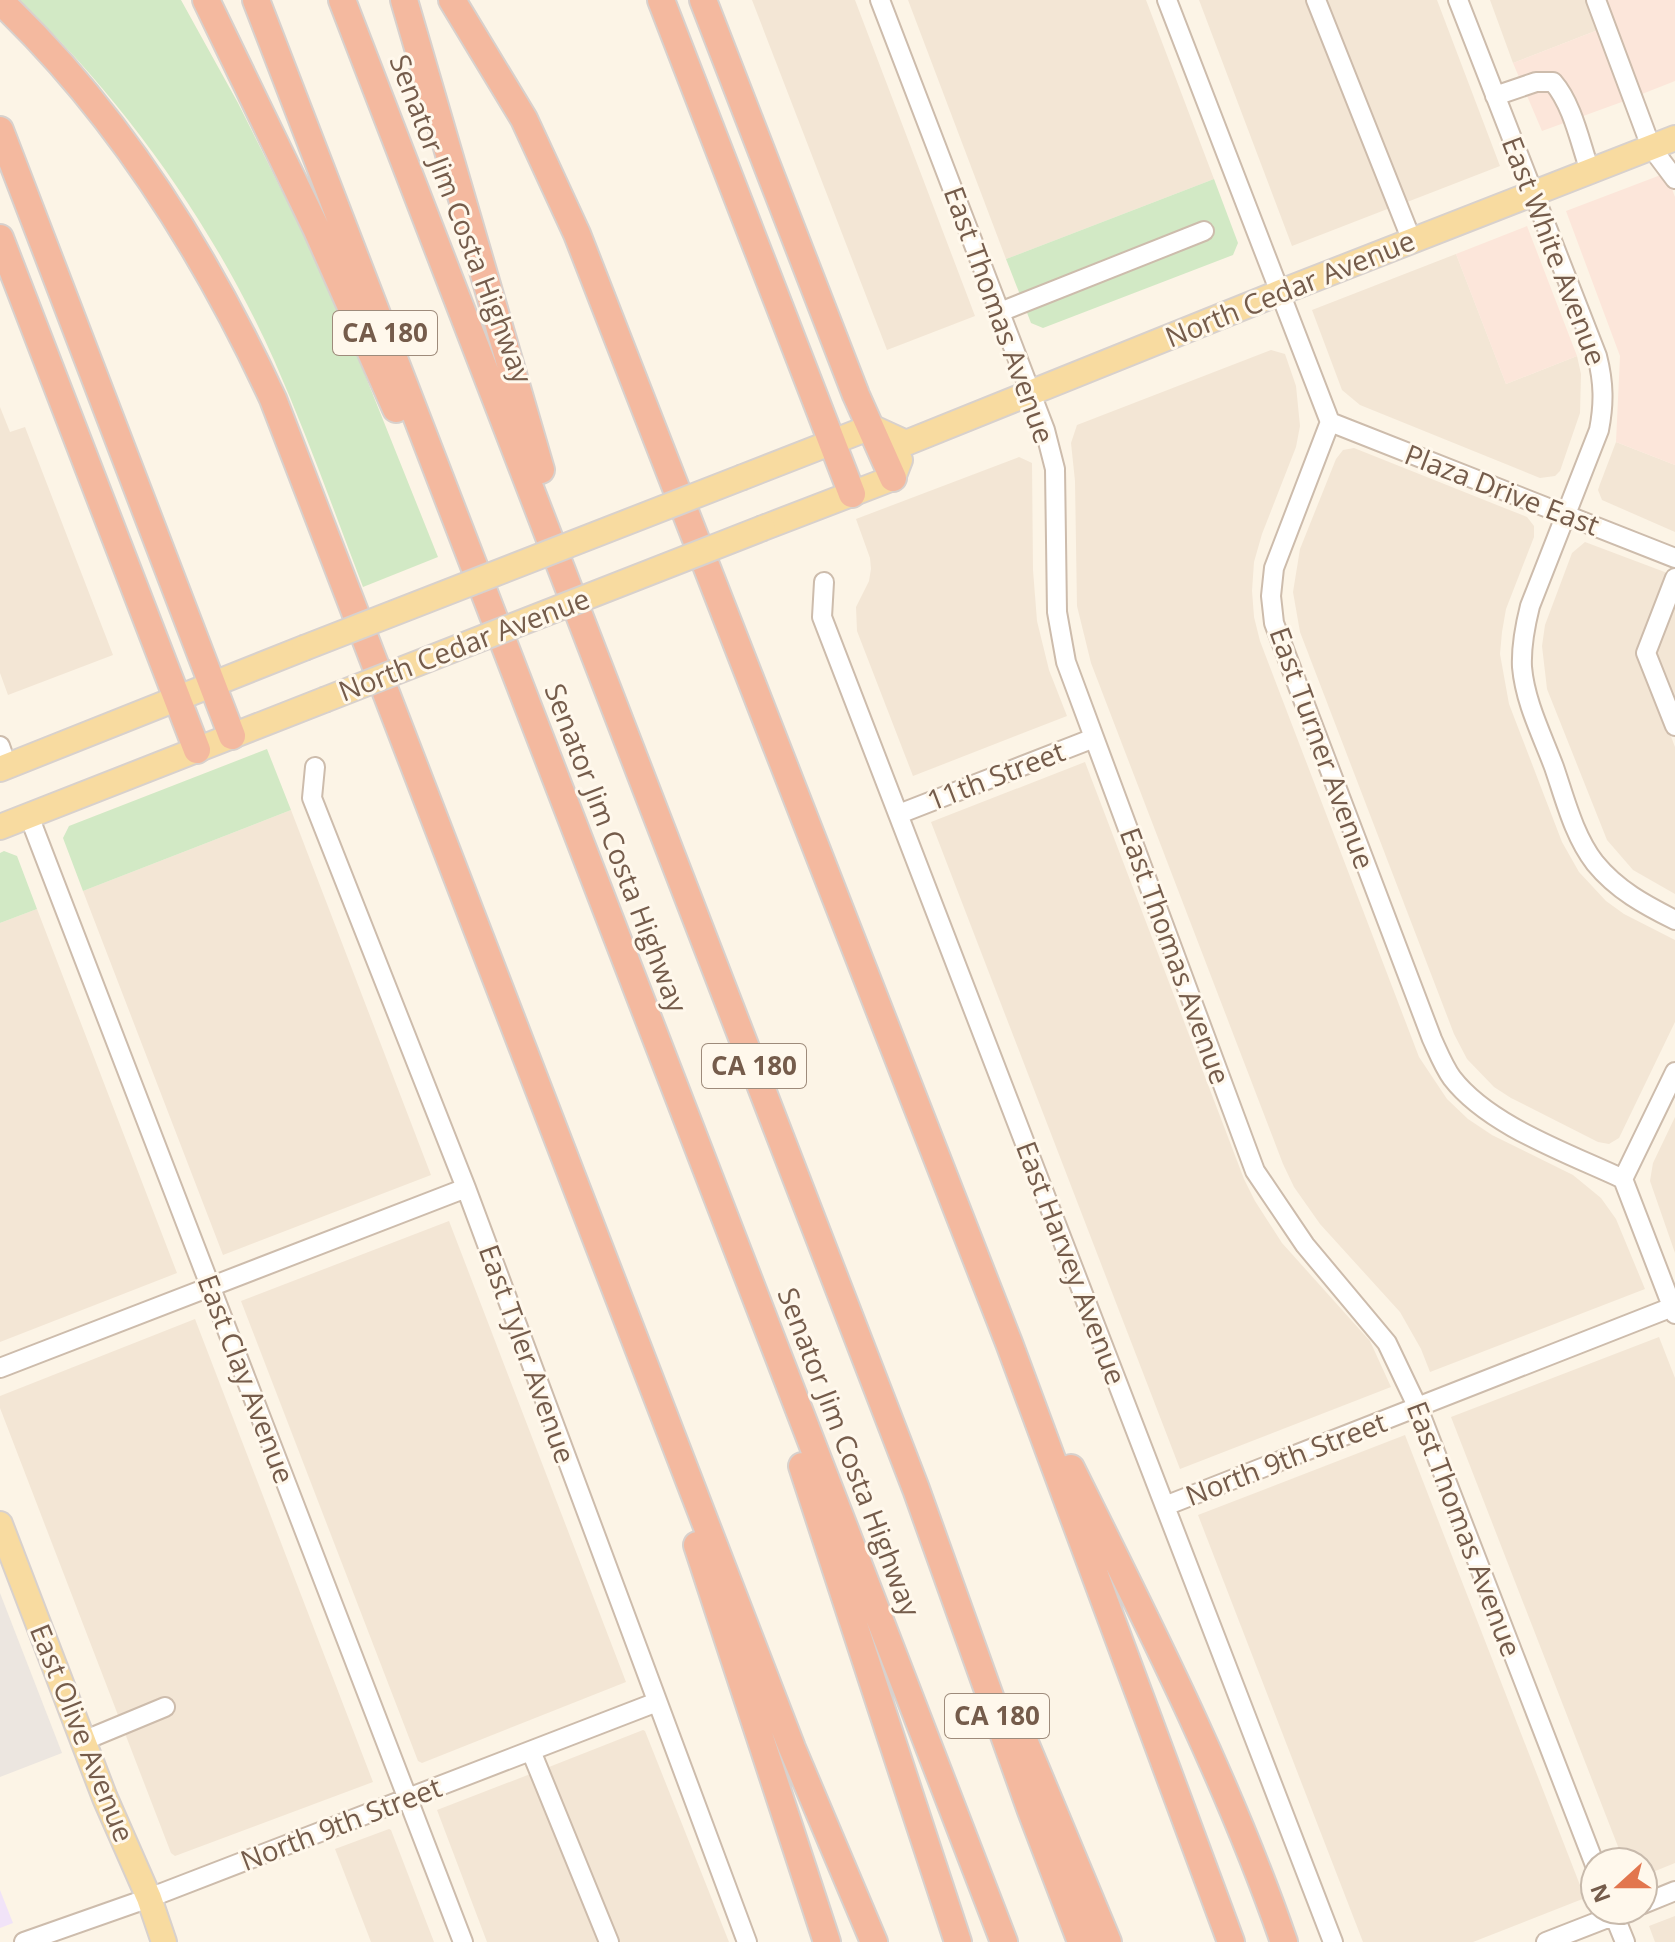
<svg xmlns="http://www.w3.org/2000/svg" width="1675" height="1942" viewBox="0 0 1675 1942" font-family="'Open Sans',sans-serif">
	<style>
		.residential { fill: #f3e6d5 }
		.commercial { fill: #fce6da }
		.industrial { fill: #ece6e0 }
		.education { fill: #f1e3f8 }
		.green { fill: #d2e9c5 }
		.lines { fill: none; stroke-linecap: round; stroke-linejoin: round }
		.minor-casing { stroke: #cdbcac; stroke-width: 22 }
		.major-casing { stroke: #d8d1cd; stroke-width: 28 }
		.highway-casing { stroke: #d8d1cd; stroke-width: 30 }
		.minor { stroke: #fff; stroke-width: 18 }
		.major { stroke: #f8dba0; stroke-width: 24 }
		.highway { stroke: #f4b99f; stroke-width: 26 }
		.major-bridge-casing { stroke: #d8d1cd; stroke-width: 28; stroke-linecap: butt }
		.major-bridge { stroke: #f8dba0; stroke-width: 24 }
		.labels { text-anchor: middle; stroke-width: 6; stroke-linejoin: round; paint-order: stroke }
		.shield { fill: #fff8ec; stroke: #9e8b7b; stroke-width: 2 }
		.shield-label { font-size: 26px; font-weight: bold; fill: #755c4b }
		.street-label { font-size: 28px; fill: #755c4b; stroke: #fff8ec }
	</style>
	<rect width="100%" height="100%" fill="#fcf4e6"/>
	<path class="residential" d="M752,0H855L975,316L887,350Z
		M908,0H1146L1214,179L1006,259Z
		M1199,0H1311L1390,208L1292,246Z
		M1325,0H1437L1500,166L1402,204Z
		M1490,0H1593L1603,28L1513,63Z
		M1456,254L1506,384L1577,356L1581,374L1580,413L1560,471L1555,476L1540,478L1360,405L1342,390L1312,310Z
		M1271,350L1285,354L1296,386L1300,426L1296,447L1262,534L1254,562L1252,591L1254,617L1260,641L1419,1057L1447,1099L1468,1119L1492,1135L1573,1175L1601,1198L1616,1219L1645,1289L1430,1372L1421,1349L1400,1312L1320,1224L1294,1187L1283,1164L1091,663L1077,606L1075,481L1071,443L1077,425Z
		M0,407L10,432L25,427L113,655L8,695L0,673Z
		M1616,442L1675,465V532L1602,500L1598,490L1600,484Z
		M1354,448L1527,517L1534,526V537L1506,609L1502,632L1500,654L1509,704L1562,842L1579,872L1606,901L1624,914L1675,940V1022L1619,1138L1609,1144L1598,1142L1511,1098L1494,1087L1467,1059L1454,1034L1300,632L1293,592L1300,549L1336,459L1343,450Z
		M1019,457L1032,463L1033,570L1037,621L1049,670L1067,716L913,776L857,631L856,607L869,581L871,569L870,558L856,519Z
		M1585,542L1670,574L1639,652L1675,747V894L1633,870L1607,840L1547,689L1542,646L1545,625L1572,553Z
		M1675,606V701L1656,652Z
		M1085,762L1244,1179L1255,1201L1282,1243L1370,1341L1391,1387L1180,1469L931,822Z
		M291,810L431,1175L223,1255L83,891Z
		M37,909L177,1273L0,1342V923Z
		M1675,1117V1253L1650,1181L1653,1163Z
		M449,1221L626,1682L422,1763L418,1761L241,1301Z
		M195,1319L373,1782L175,1856L171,1853L0,1408V1396Z
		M1659,1337L1675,1378V1863L1643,1876V1862H1624L1451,1417Z
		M1405,1435L1585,1898L1473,1942H1363L1198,1515Z
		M643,1730L645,1731L729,1942H616L549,1767Z
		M533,1773L598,1942H487L437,1810Z
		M389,1829L391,1830L434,1942H371L335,1849Z
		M1675,1916V1942H1655L1649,1926Z"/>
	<path class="commercial" d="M1607,0H1675V81L1642,94Z
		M1603,28L1630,99L1542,131L1513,63Z
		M1666,173L1675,197V465L1616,442L1620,356L1566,211Z
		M1527,226L1577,356L1506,384L1456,254Z"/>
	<path class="industrial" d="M0,1593L62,1753L0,1777Z"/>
	<path class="education" d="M0,1890L13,1923L0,1928Z"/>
	<path class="green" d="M19,0H181L238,103L329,285L438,557L363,587C334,511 307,435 274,360C214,226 125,101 19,0Z
		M1214,179L1238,243L1233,255L1043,328L1031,323L1006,259Z
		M267,749L291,810L83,891L63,838L69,826Z
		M4,851L17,856L37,909L0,923V853Z"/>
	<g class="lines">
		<defs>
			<path id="minor" d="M880,0L1045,430L1055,469L1057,612L1066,662L1255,1171L1305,1245L1387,1343L1418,1408L1595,1865
				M1167,0L1330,422L1274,568L1271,596L1274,623L1432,1039C1438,1052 1444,1067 1452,1078C1489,1126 1568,1153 1623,1179L1675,1314
				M1316,0L1412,241
				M1458,0L1597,356C1604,383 1604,404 1599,430L1530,606C1525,626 1521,646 1522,667C1525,702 1542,735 1554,767C1565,799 1574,836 1595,863C1617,890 1645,905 1675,920
				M1596,0L1651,147L1675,179
				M1495,96L1536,82H1553C1573,105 1580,143 1590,171
				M1000,312L1204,231
				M1330,422L1675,558
				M1675,578L1646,653L1675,726
				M824,582L822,617L1333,1942
				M0,746L7,766
				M315,767L312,798L466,1188L747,1942
				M899,814L1094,738
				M29,816L463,1942
				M1623,1179L1675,1072
				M0,1368L466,1188
				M1165,1506L1675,1306
				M83,1741L165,1707
				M531,1751L609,1942
				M1643,1904L1675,1891
				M1612,1910L1625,1942
				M24,1942L149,1898L657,1702
				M1546,1942L1628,1910"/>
			<path id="major" d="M743,477L871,427L906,443L1281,292L1675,138
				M763,528L893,478L900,460
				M0,769L304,648
				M0,827L324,700
				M0,1524L105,1798L149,1898L164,1942"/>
			<path id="highway" d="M206,0L316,228L396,409
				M256,0L1004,1942
				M342,0L916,1489L1031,1811L1081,1942
				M404,0L541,470
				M452,0L524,119L577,234L1009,1343L1231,1942
				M661,0L852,494
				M703,0L856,395L893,478
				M0,1C118,113 205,252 273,399L792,1748L874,1942
				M0,130L232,736
				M0,238L197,750
				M802,1466L958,1942
				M1071,1468C1148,1623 1227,1778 1284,1942
				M697,1545L827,1942
				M1014,1716L1108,1942"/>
		</defs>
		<use href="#minor" class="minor-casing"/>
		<use href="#major" class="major-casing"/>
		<use href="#highway" class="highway-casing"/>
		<use href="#minor" class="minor"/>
		<use href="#major" class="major"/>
		<use href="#highway" class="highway"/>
		<defs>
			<path id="major-bridge" d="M304,648L743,477
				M324,700L763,528"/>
		</defs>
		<use href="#major-bridge" class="major-bridge-casing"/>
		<use href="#major-bridge" class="major-bridge"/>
	</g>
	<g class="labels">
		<g class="shield">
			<rect x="333" y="311" width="104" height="44" rx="6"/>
			<rect x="702" y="1044" width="104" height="44" rx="6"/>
			<rect x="945" y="1694" width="104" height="44" rx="6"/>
		</g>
		<g class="shield-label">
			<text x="385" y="342">CA 180</text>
			<text x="754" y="1075">CA 180</text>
			<text x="997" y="1725">CA 180</text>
		</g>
		<g class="street-label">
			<text transform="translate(461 219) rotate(69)" y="10">Senator Jim Costa Highway</text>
			<text transform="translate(1554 251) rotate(69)" y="10">East White Avenue</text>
			<text transform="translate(1290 289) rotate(-22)" y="10">North Cedar Avenue</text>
			<text transform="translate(999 315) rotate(70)" y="10">East Thomas Avenue</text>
			<text transform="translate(1502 490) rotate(21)" y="10">Plaza Drive East</text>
			<text transform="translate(464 645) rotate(-21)" y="10">North Cedar Avenue</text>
			<text transform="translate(1322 748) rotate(70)" y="10">East Turner Avenue</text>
			<text transform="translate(996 776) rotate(-21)" y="10">11th Street</text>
			<text transform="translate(616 848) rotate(69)" y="10">Senator Jim Costa Highway</text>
			<text transform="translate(1175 956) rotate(70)" y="10">East Thomas Avenue</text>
			<text transform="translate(1071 1263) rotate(69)" y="10">East Harvey Avenue</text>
			<text transform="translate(527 1354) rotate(70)" y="10">East Tyler Avenue</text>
			<text transform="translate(246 1379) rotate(69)" y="10">East Clay Avenue</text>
			<text transform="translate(849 1452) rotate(69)" y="10">Senator Jim Costa Highway</text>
			<text transform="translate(1286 1459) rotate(-21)" y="10">North 9th Street</text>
			<text transform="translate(1464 1529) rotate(69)" y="10">East Thomas Avenue</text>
			<text transform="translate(82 1733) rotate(68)" y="10">East Olive Avenue</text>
			<text transform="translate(341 1824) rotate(-21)" y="10">North 9th Street</text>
		</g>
	</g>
	<g transform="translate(1619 1886) rotate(249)"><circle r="38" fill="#fff8ec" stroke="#c8baac" stroke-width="2"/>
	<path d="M0-6L14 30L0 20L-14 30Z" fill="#e2764e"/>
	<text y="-12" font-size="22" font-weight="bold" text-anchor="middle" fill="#755c4b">N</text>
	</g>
</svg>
